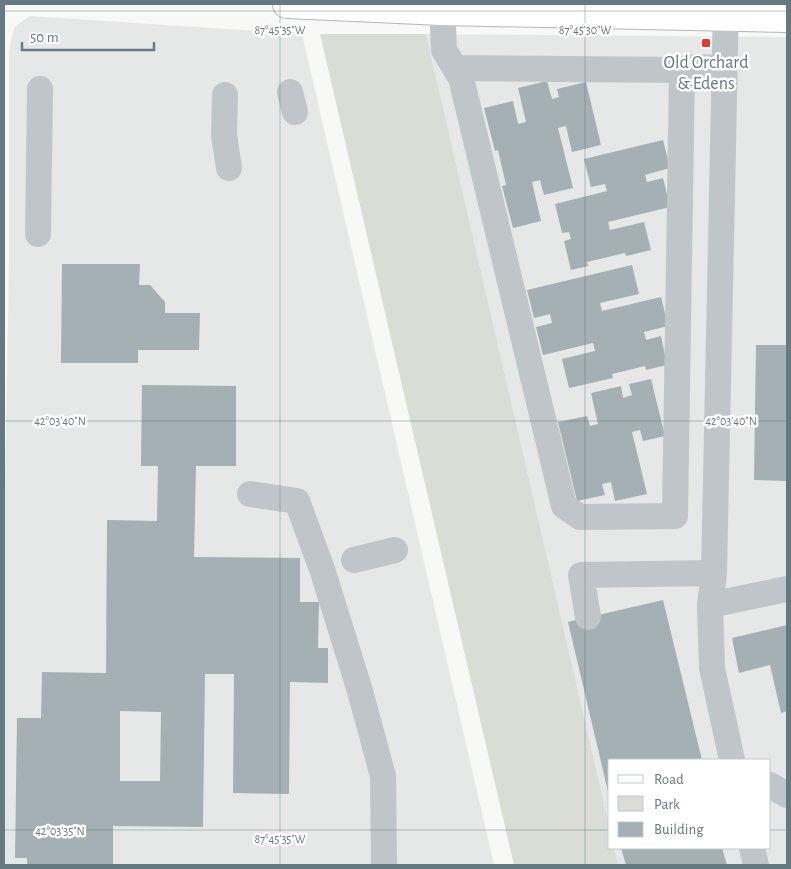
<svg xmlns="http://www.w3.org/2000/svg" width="791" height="869" viewBox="0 0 791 869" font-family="'Alegreya Sans',sans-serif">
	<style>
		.built { fill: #e6e8e7 }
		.green { fill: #d9ddd5 }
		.building { fill: #a4b0b3; fill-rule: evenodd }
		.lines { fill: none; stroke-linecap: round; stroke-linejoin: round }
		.major-casing { stroke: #b1b8ba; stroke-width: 30 }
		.minor { stroke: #bfc5c8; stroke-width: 26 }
		.major { stroke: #fff; stroke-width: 28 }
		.ticks { fill: none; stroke: #647980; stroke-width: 1; stroke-opacity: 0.45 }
		.poi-dot { fill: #e03b2e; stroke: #fff; stroke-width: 2 }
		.labels { text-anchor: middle; stroke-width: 5; stroke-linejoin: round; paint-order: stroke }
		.poi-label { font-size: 18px; fill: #647980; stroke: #fff }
		.ticks-label { font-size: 12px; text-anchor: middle; fill: #647980; stroke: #fff; stroke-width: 5; stroke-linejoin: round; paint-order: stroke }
	</style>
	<rect width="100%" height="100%" fill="#f8f8f6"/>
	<path class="built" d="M29,16L302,34L494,865H4V547L9,265V51L14,28Z
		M426,34L787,37V865H618L614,848H770V760H610V829Z"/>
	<path class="green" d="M320,34H426L610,829V848H614L618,865H514Z"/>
	<path class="building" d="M547,81L552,99L559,97L557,89L586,82L601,145L572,152L566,126L558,128L573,188L544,195L540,180L532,182L541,221L513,228L502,186L506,185L498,150L495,151L484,108L513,101L518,124L526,122L518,88Z
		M663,140L670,168L645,175L647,182L663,178L670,207L608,222L610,230L644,222L651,250L626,256L625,253L587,262L588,266L571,270L564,241L571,239L569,232L562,233L555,204L607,191L605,184L591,187L584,159Z
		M62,264H140L139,285H150L165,302V313H200L199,350H138V363H61Z
		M632,265L639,294L600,303L602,311L661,297L668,326L644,332L646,340L661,336L667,365L646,370L645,366L612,374L613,378L569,388L562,359L595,351L593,343L543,355L536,327L552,323L550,314L534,318L527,290Z
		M756,345H787V481L754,480Z
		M651,379L665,436L643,441L640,430L632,432L647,494L615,501L611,482L602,484L605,495L577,501L558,422L587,416L590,426L598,424L591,393L621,386L623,398L632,395L629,384Z
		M142,385L236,386V466H196L194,557L300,558V602H319L318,648H328V683L290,682L289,794L233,793L234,674H205L203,827L113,826V865H27V858H15L17,718H41L42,672L106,673L107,520L157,521L158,466H141ZM120,711L161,712L160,781H120Z
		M663,600L702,760H610L609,796L568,622Z
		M787,625V711L781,713L770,665L739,673L732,638Z
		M621,848H722L727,865H626Z"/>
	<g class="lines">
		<defs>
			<path id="major" d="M287,4L442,11L787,18"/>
		</defs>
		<use href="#major" class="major-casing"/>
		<path class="minor" d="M442,4L444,50L461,78L564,506L580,517L675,516L682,70L455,68
			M726,4L714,573L710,605L712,668L732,760
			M682,70L694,67L725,68
			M290,92L295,112
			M225,95L224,135L229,168
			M38,234L40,89
			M250,494L297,501L323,572L360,691L383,776L384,865
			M354,560L395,550
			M710,605L787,589
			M588,617L581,575L714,573
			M770,785L787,795
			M752,848L756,865"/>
		<use href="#major" class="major"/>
	</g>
	<path class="ticks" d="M280,4V865M585,4V865M4,11H787M4,421H787M4,830H610M770,830H787"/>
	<rect class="poi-dot" x="701" y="38" width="10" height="10" rx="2.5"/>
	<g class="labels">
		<g class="poi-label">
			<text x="706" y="68">Old Orchard<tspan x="706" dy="21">&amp; Edens</tspan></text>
		</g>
	</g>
	<g class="ticks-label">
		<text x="280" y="34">87°45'35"W</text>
		<text x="585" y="34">87°45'30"W</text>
		<text x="60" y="425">42°03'40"N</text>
		<text x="731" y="425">42°03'40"N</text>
		<text x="60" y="835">42°03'35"N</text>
		<text x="280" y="843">87°45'35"W</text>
	</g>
	<rect width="791" height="869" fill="none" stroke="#647980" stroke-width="10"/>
	<rect x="608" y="759" width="162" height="90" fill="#ffffff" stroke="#c1c9cc"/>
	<rect x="618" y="775" width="25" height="8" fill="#ffffff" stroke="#c1c9cc"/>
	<text x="654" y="784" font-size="15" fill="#647980">Road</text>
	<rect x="618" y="796" width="25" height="15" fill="#d9ddd5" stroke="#c1c9cc"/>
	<text x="654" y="809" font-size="15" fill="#647980">Park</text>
	<rect x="618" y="822" width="25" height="15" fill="#a4b0b3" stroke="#c1c9cc"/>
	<text x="654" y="834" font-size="15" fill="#647980">Building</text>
	<path d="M22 42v8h132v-8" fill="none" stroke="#647980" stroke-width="2.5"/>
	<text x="30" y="42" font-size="15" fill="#647980" stroke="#ffffff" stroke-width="4" paint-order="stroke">50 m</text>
</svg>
